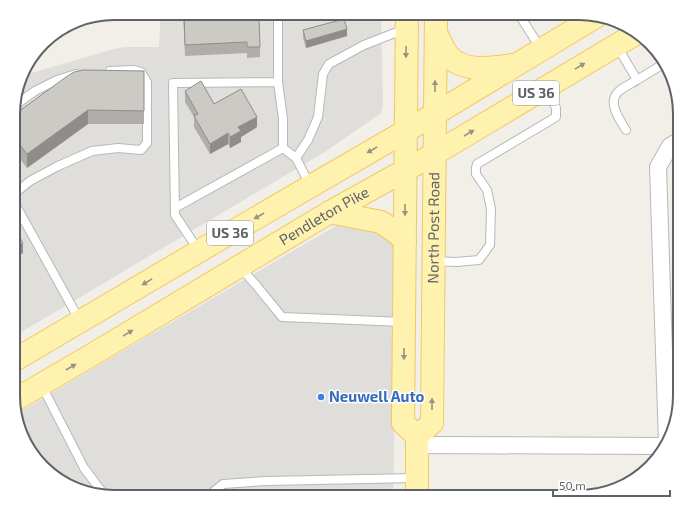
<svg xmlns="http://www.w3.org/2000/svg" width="693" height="510" viewBox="0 0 693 510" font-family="'Exo 2',sans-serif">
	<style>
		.industrial { fill: #e0deda }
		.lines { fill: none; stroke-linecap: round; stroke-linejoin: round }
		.service-casing { stroke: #b5b8bc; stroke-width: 10 }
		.minor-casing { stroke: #b5b8bc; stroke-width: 18 }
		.primary-casing { stroke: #f2c960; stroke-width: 24 }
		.service { stroke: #fff; stroke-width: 8 }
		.minor { stroke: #fff; stroke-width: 16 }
		.primary { stroke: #fff2af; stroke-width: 22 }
		.wall { fill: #afaea9 }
		.shaded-wall { fill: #8f8d8a }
		.building { fill: #cccac5; stroke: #8f8d8a }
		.oneway { fill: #979581 }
		.shop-dot { fill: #3f7fe0; stroke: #fff; stroke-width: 1.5 }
		.labels { text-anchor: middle; stroke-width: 3; stroke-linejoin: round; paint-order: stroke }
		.shield { fill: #fff; stroke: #8f9295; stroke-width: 1 }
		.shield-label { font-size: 14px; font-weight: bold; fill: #5f6368 }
		.street-label { font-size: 15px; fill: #5f6368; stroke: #fff }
		.shop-label { font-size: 15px; font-weight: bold; fill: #366cbe; stroke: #fff; text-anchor: start }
		.rim { fill: none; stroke: #5f6368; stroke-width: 2 }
	</style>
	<rect width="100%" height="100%" fill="#f1efe8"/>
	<path class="industrial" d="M161,13H381L383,102L381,113L328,150L13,337L14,101L22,76L25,75L110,50L124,47H159Z
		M344,221L375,225L398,248L393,497H108L76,489L48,472L24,441L16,414Z"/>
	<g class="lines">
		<defs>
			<path id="service" d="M518,13L541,49
				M617,46L637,80L665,63
				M665,64L670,73
				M14,106L35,91L57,80L76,74
				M626,130C620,120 607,103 618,92C623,87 631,84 637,80
				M283,148L296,158L310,185
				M296,158L308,140L318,117L323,74L329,64L364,45L405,29
				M14,194L30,181L58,166L92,151L118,148L141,150L147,143V82L141,72L133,70L110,71
				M14,202L80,321
				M175,208L283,148V119L278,82
				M199,251L175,215L173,83L278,82V13
				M435,261L456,262L479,260L490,245L491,209L487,190L476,174V168L477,164L556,117V108L547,88
				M240,267L256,285L282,317L403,322
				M42,386L84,468L105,496
				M207,497L223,484L266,481L416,478"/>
			<path id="minor" d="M667,444L658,167L670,146L680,140
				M417,445L665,446"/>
			<g id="primary">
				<path d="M407,13L403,423L417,436"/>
				<path d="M436,33C440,40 443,49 448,55C462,73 493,68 512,65"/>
				<path d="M330,212L381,222L397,233L405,241"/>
				<path d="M13,361L213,243L435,114L597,16"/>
				<path id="s1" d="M13,401L95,353L330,212L436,153L637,33"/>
				<path id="s2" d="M417,497V436L432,423L436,13"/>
			</g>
		</defs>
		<use href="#service" class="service-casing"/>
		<use href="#minor" class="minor-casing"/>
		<use href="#primary" class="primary-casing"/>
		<use href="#service" class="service"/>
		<use href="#minor" class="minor"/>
		<use href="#primary" class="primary"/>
	</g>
	<path class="wall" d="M183,13H247L248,19L260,47V57L247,58V53L185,56Z
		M303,30L347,36L306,48L303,38Z
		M144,71V124H88L27,168L20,159L14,162V115Z
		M185,91L214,104L257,127L241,137V142L230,148L228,144L210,154L194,127V117L185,102Z"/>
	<path class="shaded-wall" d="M347,29V36L306,48V41Z
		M88,110V124L27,168V154Z
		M257,117V127L241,137V142L230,148V137L238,127Z
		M228,133V144L210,154V144Z
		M20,145V159L14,162V149Z
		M23,243V253L14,259V248Z"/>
	<path class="building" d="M184,13H247L248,19H259L260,47H247V42L185,45Z
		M344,19L347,29L306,41L303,30Z
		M83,70L144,71V111L88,110L27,154L20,145L14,149V115L66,77L74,72Z
		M201,81L214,104L241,89L257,117L238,127L241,131L230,137L228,133L210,144L194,116L198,114L185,91Z
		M14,227L23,243L14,248Z"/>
	<defs><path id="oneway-solid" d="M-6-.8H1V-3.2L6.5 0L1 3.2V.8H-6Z"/></defs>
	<g class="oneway">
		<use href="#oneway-solid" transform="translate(406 52) rotate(91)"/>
		<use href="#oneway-solid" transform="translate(580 66) rotate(-31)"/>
		<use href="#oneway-solid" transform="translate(435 86) rotate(-90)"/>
		<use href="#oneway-solid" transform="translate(469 133) rotate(-31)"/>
		<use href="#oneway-solid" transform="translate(372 150) rotate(150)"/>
		<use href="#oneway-solid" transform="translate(405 210) rotate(90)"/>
		<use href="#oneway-solid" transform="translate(259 216) rotate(150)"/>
		<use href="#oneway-solid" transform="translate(147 282) rotate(149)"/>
		<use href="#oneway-solid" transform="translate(128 333) rotate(-31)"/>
		<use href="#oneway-solid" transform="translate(404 354) rotate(91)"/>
		<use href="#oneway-solid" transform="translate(71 367) rotate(-30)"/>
		<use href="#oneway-solid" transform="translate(432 404) rotate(-90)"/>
	</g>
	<circle class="shop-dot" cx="321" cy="397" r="4"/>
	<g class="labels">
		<g class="shield">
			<rect x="513" y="81" width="46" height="24" rx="3"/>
			<rect x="207" y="221" width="46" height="24" rx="3"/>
		</g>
		<g class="shield-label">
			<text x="536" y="98">US 36</text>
			<text x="230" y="238">US 36</text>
		</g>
		<g class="street-label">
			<text dy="5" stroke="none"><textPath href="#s1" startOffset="362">Pendleton Pike</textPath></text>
			<text dy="5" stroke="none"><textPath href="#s2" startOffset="276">North Post Road</textPath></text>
		</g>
		<g class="shop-label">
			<text x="329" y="402">Neuwell Auto</text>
		</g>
	</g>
	<path d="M0 0H693V510H0ZM114 20H579A94 94 0 0 1 673 114V396A94 94 0 0 1 579 490H114A94 94 0 0 1 20 396V114A94 94 0 0 1 114 20Z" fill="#fff" fill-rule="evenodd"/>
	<path class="rim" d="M114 20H579A94 94 0 0 1 673 114V396A94 94 0 0 1 579 490H114A94 94 0 0 1 20 396V114A94 94 0 0 1 114 20Z"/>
	<path d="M553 490v6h117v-6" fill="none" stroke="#5f6368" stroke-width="2"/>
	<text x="559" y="490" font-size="12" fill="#5f6368" stroke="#ffffff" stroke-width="3" paint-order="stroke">50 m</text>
</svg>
